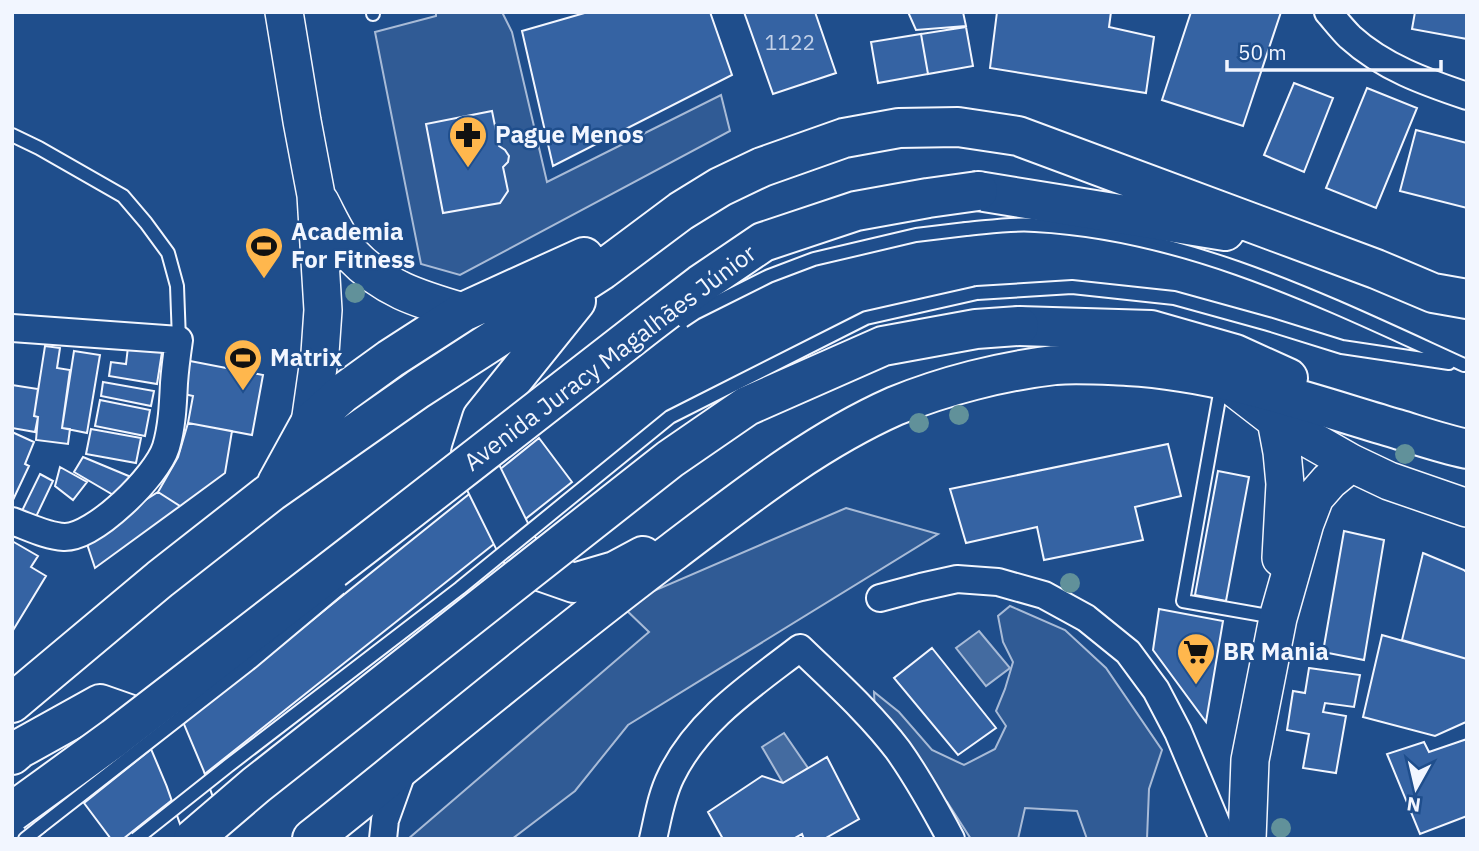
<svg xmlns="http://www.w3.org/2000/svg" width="1479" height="851" viewBox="0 0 1479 851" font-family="'IBM Plex Sans',sans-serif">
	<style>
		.built { fill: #305b95; stroke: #a8bbd7; stroke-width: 2 }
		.water { fill: #446ba0; stroke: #a8bbd7; stroke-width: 2 }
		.building { fill: #3563a3; stroke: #f2f6ff; stroke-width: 2 }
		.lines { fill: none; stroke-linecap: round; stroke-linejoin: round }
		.lane-casing { stroke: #f2f6ff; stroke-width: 16 }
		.street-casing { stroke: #f2f6ff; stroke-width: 30 }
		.secondary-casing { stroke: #f2f6ff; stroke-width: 40 }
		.primary-casing { stroke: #f2f6ff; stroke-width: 42 }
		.lane { stroke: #1f4e8c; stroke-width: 12 }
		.street { stroke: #1f4e8c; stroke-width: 26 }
		.secondary { stroke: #1f4e8c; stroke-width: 37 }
		.primary { stroke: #1f4e8c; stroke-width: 38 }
		.lane-bridge-casing { stroke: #f2f6ff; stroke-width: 16; stroke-linecap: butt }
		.primary-bridge-casing { stroke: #f2f6ff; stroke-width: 42; stroke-linecap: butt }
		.lane-bridge { stroke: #1f4e8c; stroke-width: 12 }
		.primary-bridge { stroke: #1f4e8c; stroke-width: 38 }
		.tree { fill: #61919a }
		.labels { text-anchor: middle; stroke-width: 5; stroke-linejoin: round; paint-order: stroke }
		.number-label { font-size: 21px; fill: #c3d1e8 }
		.poi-label { font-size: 24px; font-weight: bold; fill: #f2f6ff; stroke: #1f4e8c; text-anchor: start }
		.street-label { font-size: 24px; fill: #f2f6ff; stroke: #1f4e8c }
	</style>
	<rect width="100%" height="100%" fill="#1f4e8c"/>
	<path class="built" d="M436,12H502L512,32L547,182L721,95L730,131L460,275L421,264L375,32L436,16Z
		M846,508L938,534L628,725L575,791L512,839H408L649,632L621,605Z
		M1010,606L1065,630L1106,668L1162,750L1149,789L1147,839H1087L1077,811L1025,808L1018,839H971L947,802L920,775L875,714L874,692L899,712L932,750L964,765L995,749L1006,726L996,711L1005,689L1013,662L1003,642L998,616Z"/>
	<path class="water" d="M979,631L1010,668L986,686L956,648Z
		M784,733L808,768L783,783L762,747Z"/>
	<path class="building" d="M588,12H710L732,75L553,166L522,31Z
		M744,12H815L836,73L773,94Z
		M908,12H963L966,26L916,30Z
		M997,12H1111L1109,27L1154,37L1146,93L990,68Z
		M1191,12H1281L1243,126L1162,100Z
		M1415,12H1467V39L1412,29Z
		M966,27L973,66L928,74L921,34Z
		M921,34L928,74L878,83L871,42Z
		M1294,83L1333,98L1304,172L1264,155Z
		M1367,88L1417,108L1376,208L1326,188Z
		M492,111L499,146L505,150L509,156L508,162L503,167L508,191L500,203L443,213L426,124Z
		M1416,130L1467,143V208L1400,191Z
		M45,346L60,348L57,368L70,370L62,428L70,429L68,444L36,440L38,417L34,416Z
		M128,347L162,352L157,384L109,376L111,362L126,364Z
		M74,351L100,355L87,433L62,428Z
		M190,361L263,375L252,435L188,423L193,396L184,394Z
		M103,382L154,391L151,406L101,396Z
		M12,385L38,389L34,416L38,417L35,432L12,428Z
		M100,400L150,410L145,436L95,426Z
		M188,423L232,431L225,473L180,506L158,492L178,457Z
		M91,429L141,438L136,463L86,454Z
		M12,432L34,442L25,464L29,466L12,502Z
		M539,438L572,482L123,839H111L84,803Z
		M1168,444L1181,496L1135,507L1143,540L1044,560L1037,527L966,543L950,489Z
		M83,457L131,477L115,496L74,472Z
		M60,467L87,482L73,500L55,486Z
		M1218,471L1249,477L1226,601L1195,595Z
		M40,474L53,481L33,523L19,517Z
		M158,492L180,506L95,568L85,538Z
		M1344,531L1384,540L1364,660L1323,652Z
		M12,541L38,556L31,567L46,576L12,632Z
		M1423,553L1464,570L1467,573V659L1402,640Z
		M1159,609L1223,621L1206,722L1153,650Z
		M1382,635L1467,659L1466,722L1435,736L1363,717Z
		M932,648L996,728L958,755L894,678Z
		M1309,668L1360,675L1354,707L1325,703L1323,712L1346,716L1336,773L1303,768L1309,734L1287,730L1293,691L1305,693Z
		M1467,739V816L1420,834L1387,754L1424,742L1429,752Z
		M827,757L859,819L824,839H804L802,834L793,839H723L708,812L762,776L783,783Z"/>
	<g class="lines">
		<defs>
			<path id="lane" d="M373,12V14
				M12,135L39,148L123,196L146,223L168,253L177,286L179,340
				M966,229C989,227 1013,223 1035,225C1188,233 1328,303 1464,365
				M977,293L1072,287L1174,298L1268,324L1342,347L1449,363
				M1222,382L1183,601L1274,617
				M25,839L40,827"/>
			<path id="street" d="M1328,12C1335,20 1342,29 1350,37C1383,67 1425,82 1467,96
				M12,328L179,340C177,354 175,369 174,383C173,404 172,427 166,447C157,476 94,538 64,537C46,536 29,527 12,521
				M880,598L921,587L957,579L998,582L1044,595L1086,618L1128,652L1156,690L1178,732L1223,839
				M383,839L385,820L404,767
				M653,839C658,818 661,796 671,776C698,720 752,685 800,648C834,681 870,713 898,750C918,778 935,809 951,839"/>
			<path id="secondary" d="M284,12L302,121L316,195L323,310L320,353L310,423
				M320,202C329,219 338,240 351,254C384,289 419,299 463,312
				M1223,379L1276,420L1351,463L1389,481L1467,508
				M1276,420L1282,452L1285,484L1281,558
				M1247,839L1250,760L1278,618L1305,523L1315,497L1329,481L1351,463"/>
			<path id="primary" d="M978,191L1225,231
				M576,301L482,418L471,453L516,544L531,568L574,583L615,571L643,556
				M1019,326L1151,330L1235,354L1288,378
				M277,483L310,423L343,393L390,359L463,312L584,257
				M12,703L160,579L271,492L418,389L602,270L681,211L720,187L762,167L844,138L899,128L958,127L1018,136L1376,269L1433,293L1467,299
				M12,755L19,749L100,704L163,726L185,778L204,832V839
				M312,839C433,743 551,643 674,551C744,498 814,442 895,406C944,386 1002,371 1055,365C1078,363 1104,365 1127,366C1220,371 1309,403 1397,429C1420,436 1443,444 1467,449"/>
		</defs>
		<use href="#lane" class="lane-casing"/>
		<use href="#street" class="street-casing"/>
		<use href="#secondary" class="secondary-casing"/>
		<use href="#primary" class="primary-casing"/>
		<use href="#lane" class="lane"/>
		<use href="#street" class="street"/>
		<use href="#secondary" class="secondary"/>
		<use href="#primary" class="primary"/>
		<defs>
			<path id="lane-bridge" d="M683,321L695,313L769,276L814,259L916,235L966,229
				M40,827L249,664L340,588
				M136,839L228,766L460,588L670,417L866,318L977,293"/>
			<path id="primary-bridge" d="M12,812L114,738L367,543L646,326L701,284L763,242L856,211L928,198L978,191
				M193,839L256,785L670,459L747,406L883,346L976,329L1019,326"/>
		</defs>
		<use href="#lane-bridge" class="lane-bridge-casing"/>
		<use href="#primary-bridge" class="primary-bridge-casing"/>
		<use href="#lane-bridge" class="lane-bridge"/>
		<use href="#primary-bridge" class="primary-bridge"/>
	</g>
	<g class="tree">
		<circle cx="355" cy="293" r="10"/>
		<circle cx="959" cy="415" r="10"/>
		<circle cx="919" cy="423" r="10"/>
		<circle cx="1405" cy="454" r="10"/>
		<circle cx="1070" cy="583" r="10"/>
		<circle cx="1281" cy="828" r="10"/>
	</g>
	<defs>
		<symbol id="pharmacy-pin" viewBox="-11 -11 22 30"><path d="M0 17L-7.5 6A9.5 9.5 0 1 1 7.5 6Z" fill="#ffb74d" stroke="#1f4e8c"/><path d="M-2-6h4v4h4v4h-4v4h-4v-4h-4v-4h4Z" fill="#111"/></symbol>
		<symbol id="stadium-pin" viewBox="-11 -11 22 30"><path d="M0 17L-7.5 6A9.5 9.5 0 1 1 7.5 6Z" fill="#ffb74d" stroke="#1f4e8c"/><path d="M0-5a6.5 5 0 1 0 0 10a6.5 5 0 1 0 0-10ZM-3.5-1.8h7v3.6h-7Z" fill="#111"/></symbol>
		<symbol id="supermarket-pin" viewBox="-11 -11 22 30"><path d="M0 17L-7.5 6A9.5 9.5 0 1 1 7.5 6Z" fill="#ffb74d" stroke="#1f4e8c"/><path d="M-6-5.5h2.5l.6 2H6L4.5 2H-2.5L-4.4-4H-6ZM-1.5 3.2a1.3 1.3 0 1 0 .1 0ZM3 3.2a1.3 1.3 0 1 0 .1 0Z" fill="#111"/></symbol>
	</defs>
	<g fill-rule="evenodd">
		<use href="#pharmacy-pin" x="446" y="113" width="44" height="60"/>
		<use href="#stadium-pin" x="242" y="224" width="44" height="60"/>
		<use href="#stadium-pin" x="221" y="336" width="44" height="60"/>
		<use href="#supermarket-pin" x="1174" y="630" width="44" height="60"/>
	</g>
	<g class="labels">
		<g class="number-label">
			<text x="790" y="50">1122</text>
		</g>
		<g class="poi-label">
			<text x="495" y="143">Pague Menos</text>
			<text x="291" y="240">Academia<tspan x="291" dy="28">For Fitness</tspan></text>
			<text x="270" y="366">Matrix</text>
			<text x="1223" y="660">BR Mania</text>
		</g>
		<g class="street-label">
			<text transform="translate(610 358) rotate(-37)" y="8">Avenida Juracy Magalhães Júnior</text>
		</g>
	</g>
	<rect width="1479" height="851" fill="none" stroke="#f2f6ff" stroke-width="28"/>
	<g transform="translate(1416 788) rotate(188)" stroke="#1f4e8c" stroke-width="5" paint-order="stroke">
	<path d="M0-5L12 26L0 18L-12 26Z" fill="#f2f6ff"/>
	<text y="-10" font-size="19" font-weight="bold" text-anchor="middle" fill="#f2f6ff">N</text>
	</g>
	<path d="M1227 60v10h214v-10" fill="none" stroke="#f2f6ff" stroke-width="3.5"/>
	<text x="1238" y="60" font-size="21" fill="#f2f6ff" stroke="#1f4e8c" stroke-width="5" paint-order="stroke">50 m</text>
</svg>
